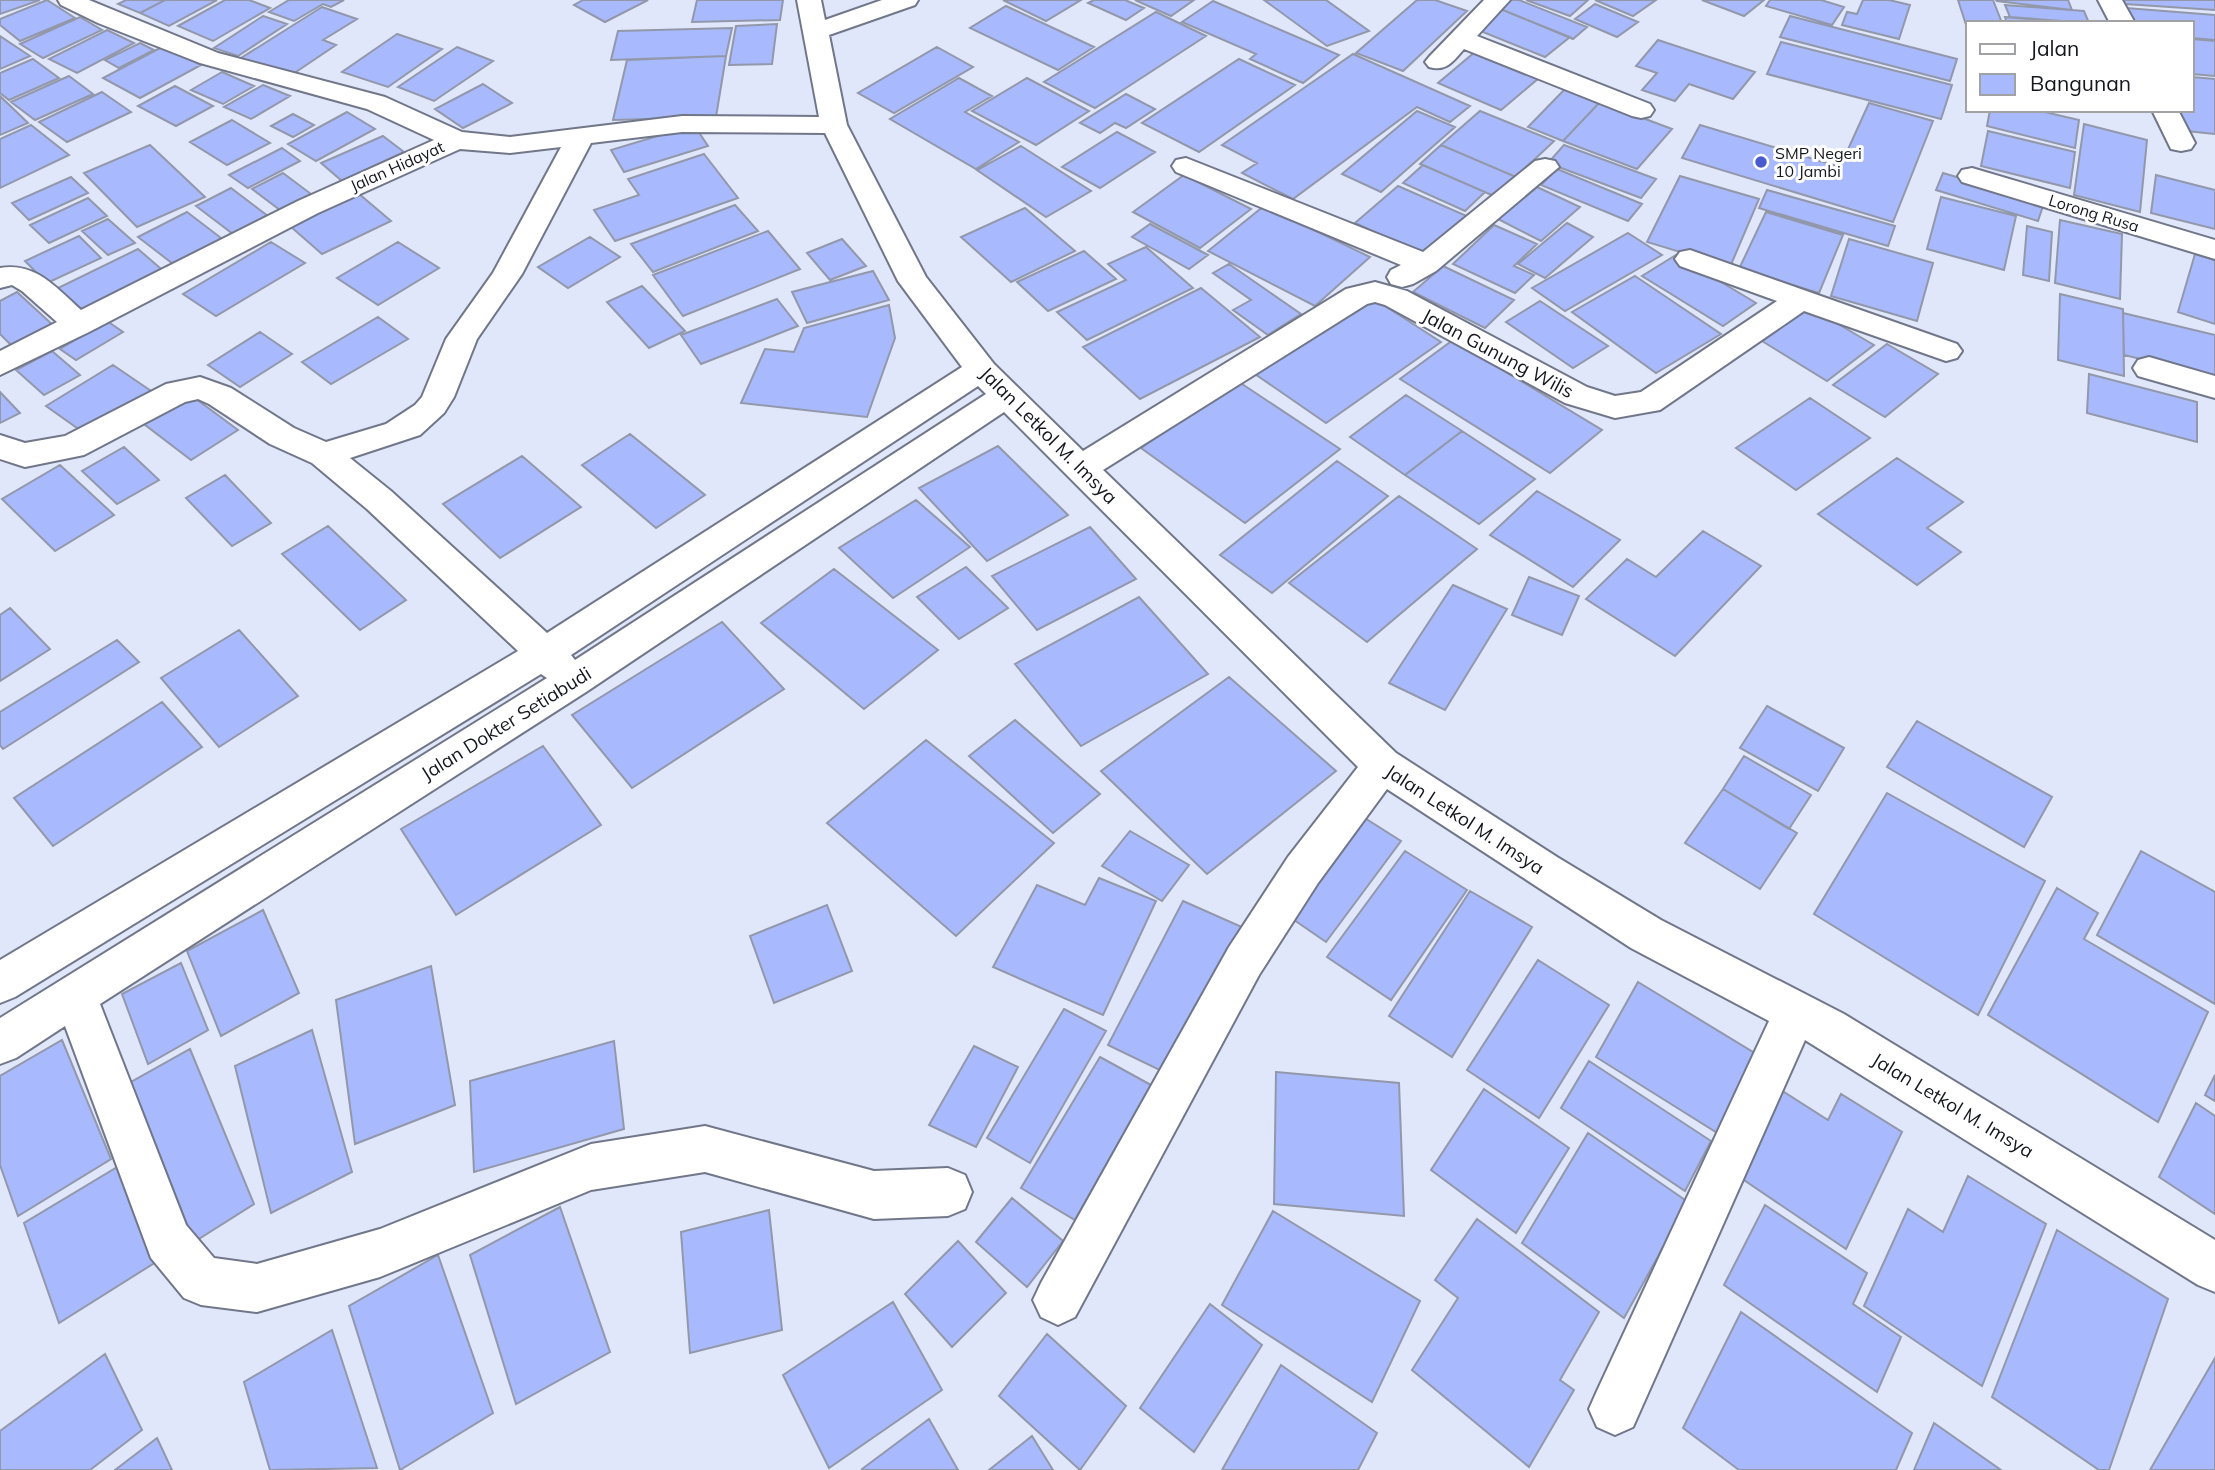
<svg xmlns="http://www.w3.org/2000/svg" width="2215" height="1470" viewBox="0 0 2215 1470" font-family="Mulish,sans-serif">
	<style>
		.building { fill: #a8bafd; stroke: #9298aa; stroke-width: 2 }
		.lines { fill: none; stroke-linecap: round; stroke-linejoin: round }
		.minor-casing { stroke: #717789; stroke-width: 4 }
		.minor { fill: #fff; fill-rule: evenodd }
		.poi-dot { fill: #4959ce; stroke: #fff; stroke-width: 2.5 }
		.labels { text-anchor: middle; stroke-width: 6; stroke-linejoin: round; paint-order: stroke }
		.far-poi-label { font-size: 16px; fill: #15171e; stroke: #fff; text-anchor: start }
		.far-street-label { font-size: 16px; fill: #15171e; stroke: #fff }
		.street-label { font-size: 19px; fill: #15171e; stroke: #fff }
	</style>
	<rect width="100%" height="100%" fill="#e0e7fb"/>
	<path class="building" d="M0,0H40L0,14Z
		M47,0L75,18L20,41L0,25V19Z
		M126,0H165L140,13L118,4Z
		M165,0H217L169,26L140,13Z
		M225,0H249L270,8L213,41L178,26Z
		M289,0H344L331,7L323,4L294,21L269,12Z
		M583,0H648L605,22L574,5Z
		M697,0H783L780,20L692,22Z
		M1003,0H1081L1046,21Z
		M1094,0H1125L1144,8L1126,20L1088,3Z
		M1135,0H1194L1171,16Z
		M1264,0H1326L1369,31L1327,46Z
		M1417,0H1435L1467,11L1403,71L1356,53Z
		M1509,0H1519L1587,27L1573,39L1498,8Z
		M1526,0H1588L1570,16Z
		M1595,0H1656L1633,16Z
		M1702,0H1764L1744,16Z
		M1770,0H1821L1844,7L1832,25L1766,6Z
		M1863,0H1889L1910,5L1899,39L1842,25L1847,12L1857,14Z
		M1958,0H1993L2002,23H1968V31Z
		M1996,0H2068L2072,10L1997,1Z
		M2123,0H2215V10L2125,4Z
		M1213,1L1339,55L1303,83L1250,59L1256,54L1182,22Z
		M1595,4L1638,22L1617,37L1575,19Z
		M2005,5L2084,11L2089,23L2010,17Z
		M1006,6L1094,47L1058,70L970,28Z
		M322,7L357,19L323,40L336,45L290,76L241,58Z
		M1498,8L1570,37L1545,57L1473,28Z
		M2126,8L2215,15V40L2192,38V23H2133Z
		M1156,12L1206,36L1095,108L1044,82Z
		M263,16L287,24L238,56L214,48Z
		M1790,16L1957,59L1950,81L1780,37Z
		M80,17L102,30L43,58L20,44Z
		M2005,17L2076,23H2007Z
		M777,24L772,64L729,65L736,26Z
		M732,28L726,56L611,60L618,31Z
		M107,30L134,43L77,73L49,59Z
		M397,34L442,49L388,87L342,72Z
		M0,36L30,56L0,69Z
		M2192,39L2215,41V76L2192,74Z
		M1658,40L1755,72L1733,99L1689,84L1675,101L1642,90L1657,73L1636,66Z
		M1781,42L1952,85L1941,119L1767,74Z
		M140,43L154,50L119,68L105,60Z
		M164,46L201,65L140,98L103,78Z
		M457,47L493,61L434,101L398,87Z
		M937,47L973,67L894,113L858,93Z
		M1475,52L1539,78L1501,110L1438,83Z
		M1353,54L1470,106L1450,122L1417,107L1293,199L1242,173L1257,163L1222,145Z
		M726,56L716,117L613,120L627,60Z
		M33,59L59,78L9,100L0,93V73Z
		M1239,59L1295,85L1199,152L1142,123Z
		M222,72L254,86L223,104L191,90Z
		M69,76L93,94L35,120L11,102Z
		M2192,77L2215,79V134L2186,131L2175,110H2192Z
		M959,78L992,96L965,112L1019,142L976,169L890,119Z
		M1027,78L1089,111L1036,145L972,111Z
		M483,84L512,103L463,128L435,109Z
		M263,85L290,96L251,119L224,107Z
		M175,86L213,106L176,126L138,106Z
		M1565,89L1600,102L1563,141L1528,127Z
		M102,92L131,112L67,142L39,122Z
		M1126,94L1155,109L1126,128L1115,123L1100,133L1080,123Z
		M0,96L28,123L0,135Z
		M1600,102L1672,129L1637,169L1563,141Z
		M1869,103L1933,121L1893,222L1682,158L1700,125L1840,167Z
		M1990,110H2036L2079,120L2075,148L1987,126Z
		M1417,111L1455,127L1381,192L1342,174Z
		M1480,111L1554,141L1516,177L1441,145Z
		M347,112L375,129L316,161L288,144Z
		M293,114L314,125L293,137L271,126Z
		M232,120L270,143L227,165L190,142Z
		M2084,124L2147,140L2140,212L2074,195Z
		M31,125L69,155L0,188V139Z
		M694,125L708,146L624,172L611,150Z
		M1988,131L2075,152L2070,188L1981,166Z
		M1117,132L1155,152L1100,188L1062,167Z
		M383,136L404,152L342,181L321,163Z
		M150,145L205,197L137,227L84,173Z
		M1441,145L1516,177L1494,196L1420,164Z
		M1564,145L1656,179L1641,198L1548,163Z
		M1021,146L1091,191L1046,217L977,170Z
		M282,148L300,161L248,188L229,175Z
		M704,154L738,198L615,241L594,210L639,195L628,179Z
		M1423,165L1485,192L1465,211L1403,183Z
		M1557,169L1642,204L1628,221L1541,185Z
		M283,173L311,194L280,210L252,189Z
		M1943,173L2044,203L2038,221L1936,190Z
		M1184,175L1251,209L1200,248L1133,212Z
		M2156,175L2215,190V229L2151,213Z
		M1680,176L1759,199L1730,267L1647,242Z
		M71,177L88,193L29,220L12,203Z
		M1398,186L1469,217L1427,256L1355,223Z
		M1537,187L1580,207L1541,241L1498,219Z
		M231,188L268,216L233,234L196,206Z
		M1767,190L1895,226L1888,246L1759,208Z
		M358,193L391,221L322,254L290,226Z
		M1941,197L2016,216L2004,270L1927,249Z
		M88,198L107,216L49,243L30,225Z
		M735,205L758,231L653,272L631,244Z
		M1264,206L1370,257L1315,306L1208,251Z
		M1025,208L1075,251L1011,282L961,237Z
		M187,212L225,241L177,267L138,237Z
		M1766,212L1843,235L1819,293L1739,269Z
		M108,219L135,243L108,255L82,231Z
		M2060,220L2122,234L2120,299L2055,283Z
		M1567,223L1593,237L1545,278L1518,264Z
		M1150,224L1208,255L1189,269L1132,237Z
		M1494,225L1537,244L1514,266L1534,275L1515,293L1453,264Z
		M2027,226L2052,232L2049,281L2023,275Z
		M768,231L800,269L683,316L653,275Z
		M1628,233L1662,255L1565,311L1532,288Z
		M79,236L101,258L47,283L25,261Z
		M590,237L620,257L568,288L538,267Z
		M842,239L866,266L830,280L807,253Z
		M1849,239L1933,263L1917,321L1831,296Z
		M271,242L305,263L216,316L183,294Z
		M398,242L439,268L378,305L337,278Z
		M1146,247L1193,288L1087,340L1057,312L1126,280L1108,264Z
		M138,249L167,274L84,316L56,289Z
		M1084,251L1116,279L1048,311L1017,282Z
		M2195,254L2215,260V324L2178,312Z
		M1676,255L1756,303L1723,326L1642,276Z
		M1229,264L1301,314L1268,335L1233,310L1251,300L1213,273Z
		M1443,266L1514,300L1485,328L1413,292Z
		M873,271L889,300L807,323L792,292Z
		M1635,276L1721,334L1656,373L1572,312Z
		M642,286L685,331L649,348L607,302Z
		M1201,288L1260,337L1140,399L1083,347Z
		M17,292L56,328L15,349L0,334V301Z
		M2060,294L2123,309L2124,376L2058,360Z
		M1368,295L1441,342L1326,423L1252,372Z
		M777,299L798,326L701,364L681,335Z
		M1540,301L1608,346L1573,368L1506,322Z
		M889,305L895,338L867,417L741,403L765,349L794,352L804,328Z
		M1809,307L1874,345L1827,381L1762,341Z
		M2123,313L2215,335V377L2124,355Z
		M378,317L408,339L331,384L302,362Z
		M107,321L123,332L76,360L60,349Z
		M260,332L292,354L240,387L208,365Z
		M1453,340L1602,430L1550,473L1400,379Z
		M1887,344L1938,374L1885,417L1833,385Z
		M52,351L80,375L44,395L16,370Z
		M113,365L154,393L87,435L46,406Z
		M2089,374L2197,402V442L2087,413Z
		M1236,380L1340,449L1245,523L1141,448Z
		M0,392L20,413L0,423Z
		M188,393L238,430L191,460L140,421Z
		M1406,395L1462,431L1405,475L1350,437Z
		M1810,398L1870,438L1796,490L1736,448Z
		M1462,431L1535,479L1479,524L1405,475Z
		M630,434L705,495L656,528L582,465Z
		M998,446L1068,515L987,561L919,488Z
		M124,447L159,480L117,504L82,471Z
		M522,456L581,507L500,558L443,504Z
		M1897,458L1963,502L1927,528L1961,552L1917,585L1818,514Z
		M1337,461L1388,496L1272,593L1220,555Z
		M60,465L114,515L55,551L2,499Z
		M225,475L271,523L232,546L186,498Z
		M1537,491L1620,540L1573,587L1490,535Z
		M1399,496L1477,549L1367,642L1289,583Z
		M916,500L970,547L893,598L839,548Z
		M328,526L406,600L360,630L282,554Z
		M1090,527L1136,579L1037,630L992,576Z
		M1703,531L1761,566L1675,656L1586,599L1627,559L1656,577Z
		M966,567L1008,608L959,639L917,597Z
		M834,569L938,650L864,709L761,623Z
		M1529,577L1579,596L1562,635L1512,615Z
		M1453,585L1507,609L1445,710L1389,683Z
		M1139,597L1208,674L1081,746L1015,664Z
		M10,608L50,649L0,681V615Z
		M722,622L784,689L632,788L572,715Z
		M239,630L298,696L219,747L161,678Z
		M117,640L139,662L3,749L0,745V712Z
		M1229,677L1336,771L1207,874L1101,771Z
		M162,702L202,747L53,846L14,798Z
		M1767,706L1844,748L1818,791L1740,748Z
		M1015,720L1100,794L1053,833L969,756Z
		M1917,721L2052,797L2024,847L1887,767Z
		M926,740L1054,843L956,936L827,823Z
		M543,746L601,825L456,915L401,829Z
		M1744,756L1811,795L1789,829L1723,789Z
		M1723,789L1797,833L1760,889L1685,843Z
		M1887,793L2045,881L1978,1015L1814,914Z
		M1360,815L1401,841L1326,942L1284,913Z
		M1130,831L1189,865L1162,901L1102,866Z
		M1405,851L1467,890L1391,1000L1327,957Z
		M2141,851L2215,892V1004L2097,935Z
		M1099,878L1156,901L1103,1015L993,967L1037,885L1085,905Z
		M2057,888L2098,913L2084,939L2208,1012L2158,1122L1988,1015Z
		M1470,891L1532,927L1452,1057L1389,1016Z
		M1183,901L1244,928L1172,1076L1108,1045Z
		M827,905L852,971L774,1003L750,936Z
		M263,910L299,993L221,1036L187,951Z
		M1538,960L1609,1005L1539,1118L1467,1070Z
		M181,963L208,1030L148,1064L122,994Z
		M431,966L455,1105L355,1144L336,1000Z
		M1638,982L1766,1060L1727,1139L1596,1057Z
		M1064,1009L1106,1031L1030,1163L987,1138Z
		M312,1030L352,1172L271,1213L235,1066Z
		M62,1040L111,1159L18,1216L0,1165V1076Z
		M614,1041L624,1129L474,1172L470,1081Z
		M974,1046L1018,1067L976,1147L929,1125Z
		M190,1049L254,1204L194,1242L131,1082Z
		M1100,1057L1151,1085L1075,1220L1021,1188Z
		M1589,1061L1711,1141L1685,1191L1561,1108Z
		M1276,1072L1399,1083L1404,1216L1274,1204Z
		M2215,1075V1101L2205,1095Z
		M1773,1085L1828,1120L1841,1094L1902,1132L1846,1249L1729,1170Z
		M1484,1089L1569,1148L1516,1233L1431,1170Z
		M2196,1103L2215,1116V1214L2159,1177Z
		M1588,1133L1688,1202L1624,1318L1522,1243Z
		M119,1166L156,1262L59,1323L24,1223Z
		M1968,1176L2046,1224L1982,1386L1864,1306L1908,1209L1943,1232Z
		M1012,1198L1063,1241L1027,1287L976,1242Z
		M1765,1205L1867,1273L1853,1304L1901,1337L1877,1392L1724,1285Z
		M560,1207L610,1352L516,1404L470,1255Z
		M769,1210L782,1330L690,1353L681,1232Z
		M1273,1211L1420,1301L1372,1402L1222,1305Z
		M1477,1219L1599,1312L1560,1380L1574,1390L1529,1467L1412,1370L1458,1298L1435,1280Z
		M2057,1230L2168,1299L2109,1470H2099L1992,1397Z
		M958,1241L1006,1293L952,1347L905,1294Z
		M438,1255L493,1413L400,1470L349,1306Z
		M893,1302L942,1390L829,1468L783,1375Z
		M1210,1304L1262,1345L1194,1452L1140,1408Z
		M1741,1312L1912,1433L1896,1470H1739L1683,1428Z
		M332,1330L377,1468L270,1470L244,1382Z
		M1047,1334L1126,1406L1080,1470L999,1396Z
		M105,1354L142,1430L90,1470H0V1431Z
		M2215,1358V1470H2150Z
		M1281,1365L1377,1433L1358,1470H1222Z
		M929,1419L958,1470H863L862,1469Z
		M1934,1423L2001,1470H1914Z
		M1032,1436L1053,1470H989Z
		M157,1438L172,1470H115Z"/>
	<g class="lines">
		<defs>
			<path id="minor" d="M58,0H89L218,53L385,97L462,132L510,137L682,116L819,117L797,0H821L825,20L882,0H918L915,5L829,35L847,125L926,277L994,364L1083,451L1346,289L1375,282L1407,291L1587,387L1615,396L1641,392L1777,301L1680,266L1675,259L1680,252L1690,250L1957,344L1962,351L1957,358L1946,361L1804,311L1660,410L1615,418L1565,403L1385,305L1375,302L1367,304L1103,470L1396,753L1557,857L1661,920L1844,1014L2215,1240V1292L2198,1285L1805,1040L1633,1427L1615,1435L1597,1427L1589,1409L1597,1391L1769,1021L1631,948L1387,789L1318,883L1259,975L1075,1317L1058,1325L1041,1317L1033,1300L1041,1283L1229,947L1288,857L1358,767L1004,412L586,692L100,1004L186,1225L214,1258L257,1264L380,1229L591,1144L705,1126L874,1171L948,1168L965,1175L972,1192L965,1209L948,1216L874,1219L705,1172L591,1190L380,1277L257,1312L201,1305L184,1298L151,1258L65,1026L16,1058L0,1064V1018L547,678L541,674L15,997L0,1003V960L518,651L367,509L312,463L270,444L209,404L198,399L185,402L84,455L25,467L0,459V435L25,443L65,436L166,384L200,377L231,388L294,428L326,442L386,424L415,405L422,397L446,339L493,273L561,147L510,153L460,149L318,213L89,332L0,375V351L57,322L22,291L12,285L0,288V268C36,262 56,288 81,310L298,201L434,140L367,109L200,63L98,23L61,5ZM682,132L825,133L898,281L962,367L547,633L391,491L350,458L420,435L444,413L454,397L477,339L522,274L591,143ZM978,386L986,394L575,660L571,655Z
				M1484,0H1510L1477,36L1650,104L1654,110L1650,116L1641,118L1632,116L1464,49C1453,61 1447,72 1429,67L1425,62L1429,57Z
				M2098,0H2122L2135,23H2110Z
				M2152,110H2178L2195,143L2191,149L2181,151L2171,149Z
				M1186,158L1423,252L1535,161L1545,159L1555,161L1559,167L1436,271L1413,284L1402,287L1391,284L1387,277L1391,270L1401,265L1176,172L1172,166L1176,160Z
				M1972,168L2215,240V259L1962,182L1958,176L1962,170Z
				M2149,357L2215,376V398L2138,376L2133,368L2138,360Z"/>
		</defs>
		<use href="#minor" class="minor-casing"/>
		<use href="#minor" class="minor"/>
	</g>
	<circle class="poi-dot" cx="1761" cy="162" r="7"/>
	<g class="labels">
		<g class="far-poi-label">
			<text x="1775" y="159">SMP Negeri<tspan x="1775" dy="18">10 Jambi</tspan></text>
		</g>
		<g class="far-street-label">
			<text transform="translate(397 166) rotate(-24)" y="6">Jalan Hidayat</text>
			<text transform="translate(2094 213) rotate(17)" y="6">Lorong Rusa</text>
		</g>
		<g class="street-label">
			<text transform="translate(1498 353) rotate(28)" y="7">Jalan Gunung Wilis</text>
			<text transform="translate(1049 435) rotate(45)" y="7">Jalan Letkol M. Imsya</text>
			<text transform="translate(506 723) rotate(-32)" y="7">Jalan Dokter Setiabudi</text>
			<text transform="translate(1465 819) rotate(33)" y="7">Jalan Letkol M. Imsya</text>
			<text transform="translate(1953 1105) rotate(31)" y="7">Jalan Letkol M. Imsya</text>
		</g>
	</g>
	<rect x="1966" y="21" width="228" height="91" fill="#ffffff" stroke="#a1a2a5" stroke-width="2"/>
	<rect x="1980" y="44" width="35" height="10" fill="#ffffff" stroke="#a1a2a5" stroke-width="2"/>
	<text x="2030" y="56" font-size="21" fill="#15171e">Jalan</text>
	<rect x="1980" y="74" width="35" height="21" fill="#a8bafd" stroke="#a1a2a5" stroke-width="2"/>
	<text x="2030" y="91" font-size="21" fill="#15171e">Bangunan</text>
</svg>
